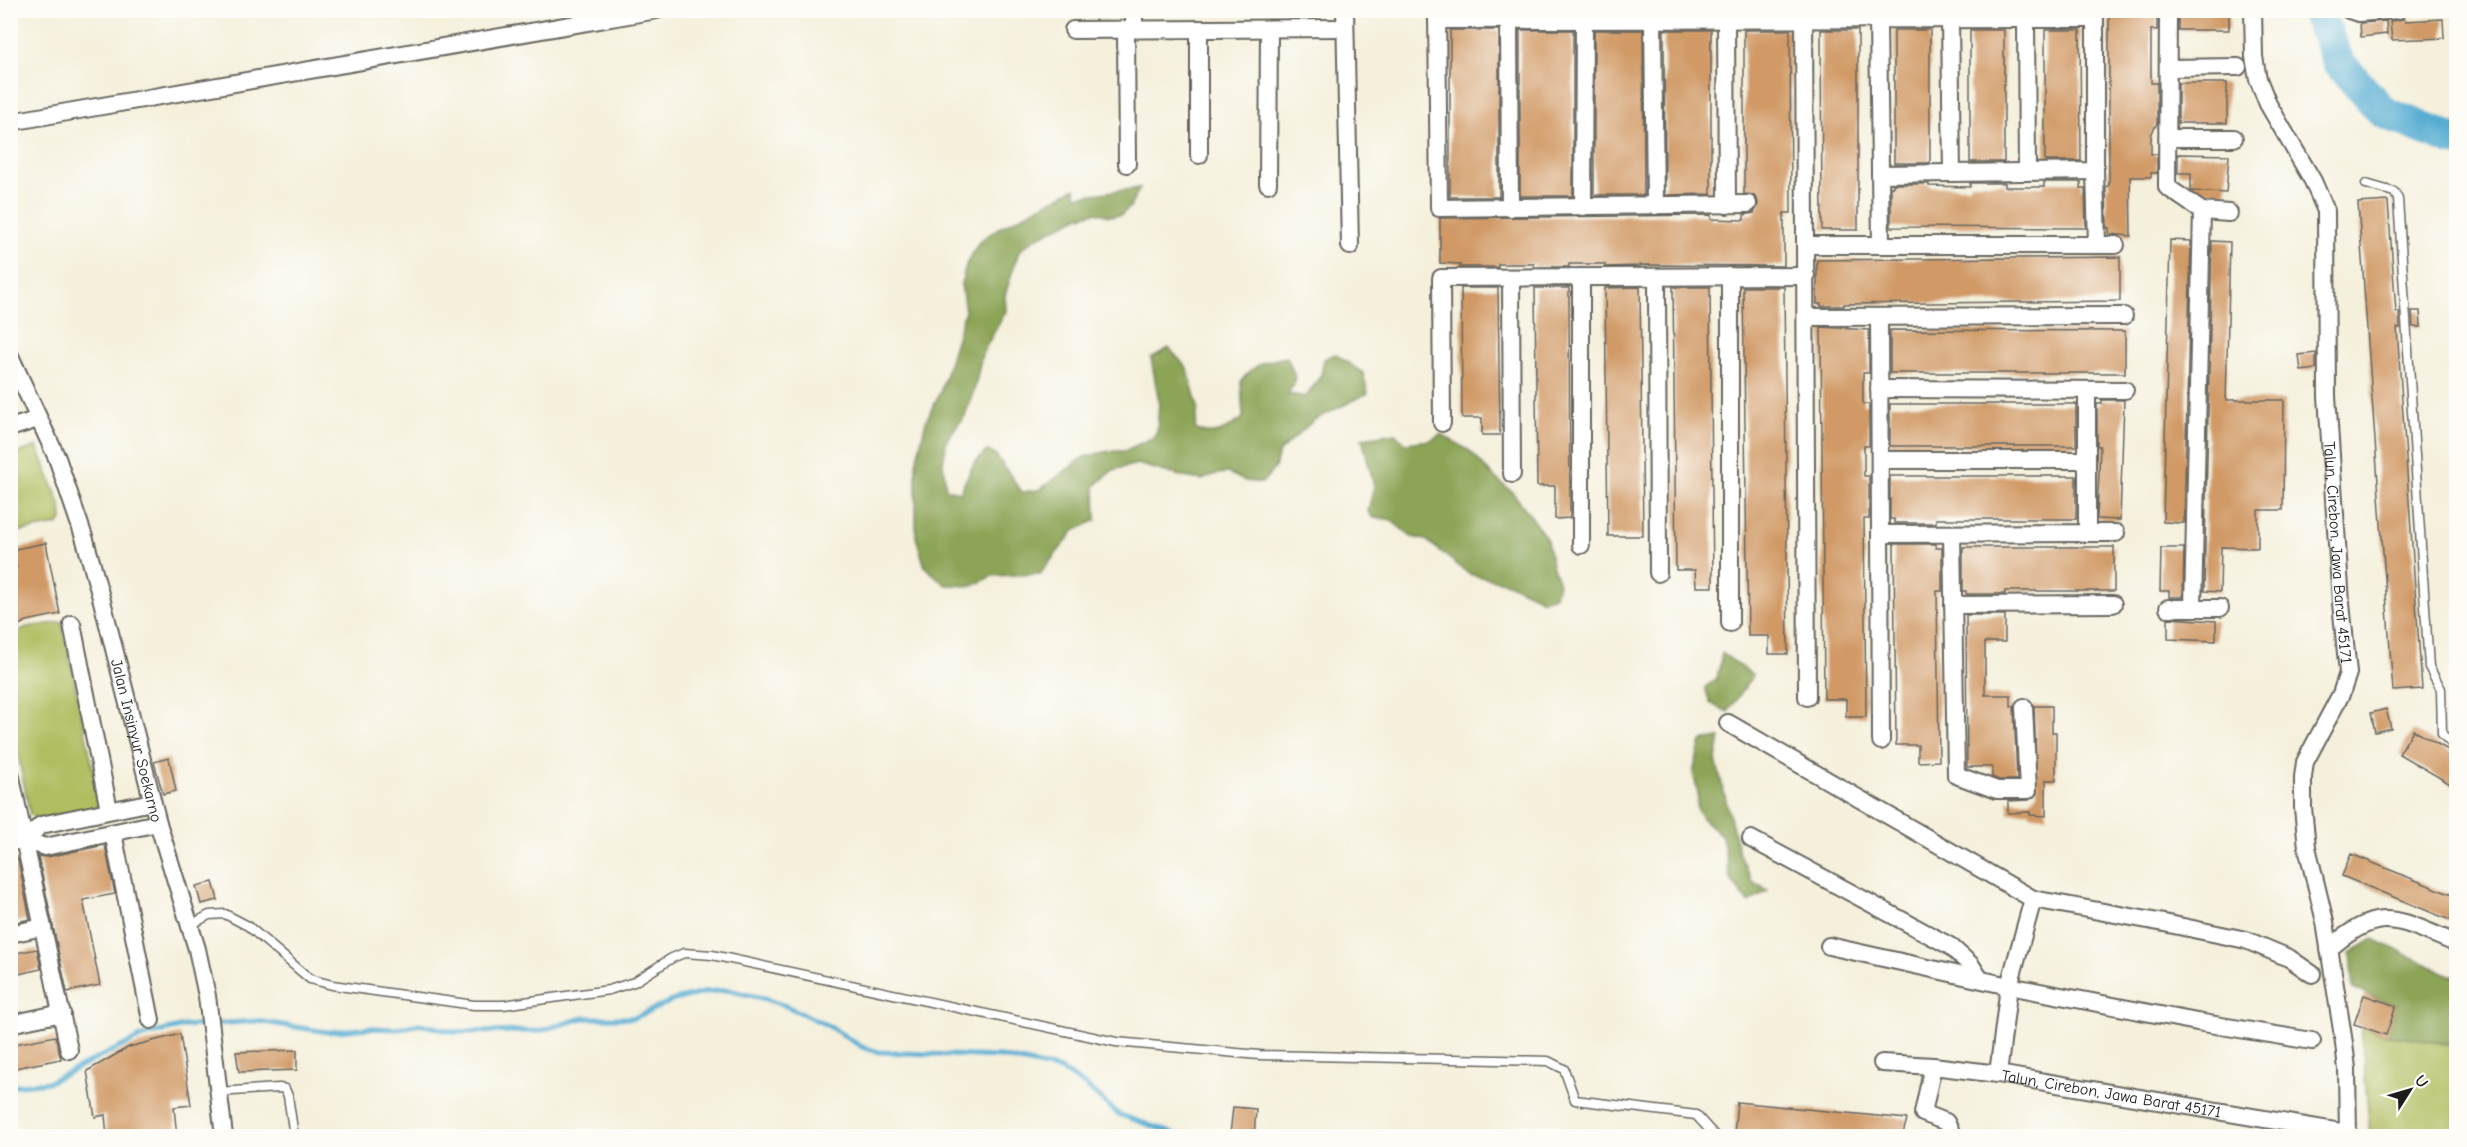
<svg xmlns="http://www.w3.org/2000/svg" width="2467" height="1147" viewBox="0 0 2467 1147" font-family="'Comic Neue',sans-serif">
	<style>
		.green { fill: #b0bd60; stroke: #666c3e; stroke-width: 1.5 }
		.forest { fill: #8ca456; stroke: #546039; stroke-width: 1.5 }
		.lines { fill: none; stroke-linecap: round; stroke-linejoin: round }
		.stream { stroke: #54acd1; stroke-width: 5 }
		.river { stroke: #54acd1; stroke-width: 33 }
		.building { fill: #d09965 }
		.lane-casing { stroke: #68665f; stroke-width: 11 }
		.street-casing { stroke: #68665f; stroke-width: 20 }
		.lane { stroke: #fff; stroke-width: 8 }
		.street { stroke: #fff; stroke-width: 16 }
		.labels { text-anchor: middle; stroke-width: 6; stroke-linejoin: round; paint-order: stroke }
		.street-label { font-size: 16px; fill: #1c1c1c; stroke: #fdfcf7 }
	</style>
	<rect width="100%" height="100%" fill="#fdfcf7"/>
	<filter id="ink" filterUnits="userSpaceOnUse"><feTurbulence type="fractalNoise" baseFrequency=".0167" numOctaves="2"/><feDisplacementMap in="SourceGraphic" scale="12" xChannelSelector="R" yChannelSelector="G"/><feConvolveMatrix kernelMatrix="1 2 1 2 8 2 1 2 1" color-interpolation-filters="sRGB"/></filter>
	<filter id="wash" filterUnits="userSpaceOnUse"><feTurbulence type="fractalNoise" baseFrequency=".008" numOctaves="4" result="noise"/><feDisplacementMap in="SourceGraphic" scale="24" xChannelSelector="R" yChannelSelector="G"/><feGaussianBlur stdDeviation="1.35" result="paint"/><feColorMatrix in="noise" values="0 0 0 0 0 0 0 0 0 0 0 0 0 0 0 0 0 1.4 0 .05"/><feComposite in="paint" operator="in"/></filter>
	<g filter="url(#wash)">
		<rect width="100%" height="100%" fill="#f4f0dc"/>
		<path class="green" d="M37,446L61,507L62,520L57,525L11,533V456Z
			M62,622L101,806L37,820L30,814L11,721L10,634L27,627Z
			M2361,1027L2386,1035L2456,1045V1136H2370Z"/>
		<path class="forest" d="M1075,188L1077,196L1140,188L1130,207L1121,215L1109,216L1096,212L1080,216L1036,238L1019,251L1005,295L1006,311L982,354L975,387L965,416L947,439L943,463L946,489L960,492L974,463L987,451L996,455L1022,492L1039,490L1084,457L1109,451H1124L1152,438L1157,432L1159,402L1151,358L1169,348L1187,368L1198,407L1195,429C1215,439 1226,430 1243,418L1241,381C1256,363 1265,361 1287,357L1296,379L1288,394L1306,397L1321,375L1324,359L1335,354L1363,373L1368,393L1314,420L1279,452L1275,468L1262,483L1245,481L1228,473L1216,474L1202,480L1184,477L1137,464L1113,470L1095,486L1096,520L1074,531L1040,574L992,576L973,586L946,585L925,567L916,537V463L926,421L941,390L965,311L961,284L967,262L979,242L997,229Z
			M1395,433L1406,443L1431,440L1441,434L1470,451L1493,476L1512,492L1531,516L1547,540L1552,565L1559,583L1555,596L1543,600L1508,583L1469,574L1426,540L1412,537L1389,519L1373,518L1368,511L1374,486L1362,438Z
			M1722,653L1753,675L1728,712L1710,703L1705,687L1717,679Z
			M1720,738L1716,760L1739,853L1753,882L1768,890L1749,903L1730,879L1722,836L1702,818L1697,809L1698,793L1693,773L1701,741Z
			M2373,939L2456,978V1045L2386,1035L2396,1006L2353,989L2350,953Z"/>
		<g class="lines">
			<path class="stream" d="M10,1086L49,1082L143,1036L184,1026L257,1021L328,1032L370,1028L396,1029L420,1024L454,1032L539,1031L583,1018H634L674,1000L707,992L728,990L762,998L786,1006L827,1025L862,1047L879,1052L1001,1057L1061,1070L1086,1086L1118,1114L1181,1136"/>
			<path class="river" d="M2316,10L2339,63L2383,112L2450,139L2456,140"/>
		</g>
		<g id="blocks">
			<path class="building" d="M2109,10H2157V30H2151V83H2157V123L2151,135V154H2157V173H2151V177H2130L2131,236L2109,234V228H2107L2106,187L2109,185Z
				M2178,11H2229V30H2178Z
				M2404,19L2405,21L2443,19L2444,38L2392,40L2390,21Z
				M2386,21L2387,34L2361,37L2360,23Z
				M1450,30H1499V197H1450Z
				M1520,30H1573V196H1520Z
				M1594,30H1643L1644,195H1594Z
				M1664,30H1711V194L1665,195Z
				M1744,30H1790L1791,213H1784V266L1640,265V266L1605,267V264H1569V267H1534V264H1498V267H1460V264L1440,263V218L1711,215V219L1744,220V215L1754,213L1758,204L1757,199L1753,195L1744,194Z
				M1821,30H1858V230H1822Z
				M1894,30H1930V163H1894Z
				M1970,30H2004V162H1970Z
				M2045,30H2080L2081,161H2045Z
				M2178,83H2227V123H2178Z
				M2178,154L2229,155L2226,193L2191,191V173H2178Z
				M2044,182H2081V188H2085L2086,228L1891,227V187H1893V184H1929V186L1970,187V183H2005V187H2044Z
				M2388,201L2396,312H2399L2400,328H2397L2422,689L2393,691L2358,203Z
				M2170,240L2191,241L2184,523L2163,522Z
				M2212,241L2230,242L2226,400H2284L2283,510H2258V548L2221,547L2220,592L2204,591Z
				M2120,257V301L1844,304V306H1821V304H1817V260Z
				M1640,287L1643,536H1608L1605,288Z
				M1673,287H1710L1713,587H1696L1695,570H1676Z
				M1743,287H1784L1788,654H1769V636H1748Z
				M1461,288H1498L1500,435H1482V418H1462Z
				M1535,288H1569L1570,518L1555,519V486H1537Z
				M2412,311H2420L2421,327H2413Z
				M1821,327L1869,330V373H1863V404H1869V446H1864V476H1869V519H1864L1866,717H1846V699H1824Z
				M1890,330L2125,331V373H1890Z
				M2316,353V369L2301,371L2299,355Z
				M2102,400H2124L2120,520L2097,519L2100,446H2097V404H2102Z
				M1890,404H2076V446H1890Z
				M1890,476H2076V519H1936V523H1894V519H1890Z
				M46,543L60,614L27,621L10,629V571L17,567L10,557V550Z
				M1894,544H1936V548H1942V591H1937L1939,761L1918,762V745H1896Z
				M1963,547H2114V591H2005V594H1966V591H1963Z
				M2161,548H2184L2183,597H2169V591H2160Z
				M1966,615H2005V642H1985V695H2011V706H2014L2017,780H1999L1992,777V767H1967Z
				M2168,618L2216,621V641L2168,639Z
				M2034,706H2052V732H2056V780H2046V816L2030,815V812L2008,813V801L2029,800L2037,794Z
				M2386,709L2391,728L2375,732L2371,713Z
				M2413,730L2457,755V788L2399,754Z
				M169,758L176,791L163,794L154,762Z
				M105,845L115,894L83,900L100,985L67,992L38,856L47,857Z
				M2351,854L2457,897V923L2342,876Z
				M18,859L30,919L13,923L10,912V861Z
				M213,882L218,900L201,904L196,886Z
				M37,949L41,969L10,976V954Z
				M2364,995L2396,1006L2386,1035L2354,1024Z
				M180,1034L191,1105L174,1107L177,1137H107L105,1115L95,1117L87,1071L129,1047Z
				M55,1036L61,1059L10,1069V1045Z
				M297,1050V1070L239,1072L236,1052Z
				M1737,1102L1907,1119L1902,1137H1757L1734,1134Z
				M1233,1107L1256,1109L1254,1137L1230,1135Z"/>
		</g>
	</g>
	<g filter="url(#ink)">
		<use href="#blocks" fill-opacity="0" stroke="#68665f" stroke-width="1.5"/>
		<g class="lines">
			<defs>
				<path id="lane" d="M2366,184L2394,192L2398,199L2429,667L2441,689L2442,734L2456,748
					M189,926L209,915L225,914L248,926L310,979L332,985L474,1005H503L609,990L634,982L672,958L684,953L712,955L1116,1042L1259,1055L1548,1061L1564,1069L1575,1100L1696,1115L1715,1136
					M218,1092L279,1088L285,1089L288,1096L294,1136"/>
				<g id="street">
					<path d="M1134,10V29"/>
					<path d="M1345,10L1350,246"/>
					<path d="M1804,10L1807,697"/>
					<path d="M2168,10L2167,187L2202,211L2193,608H2220"/>
					<path id="s1" d="M2253,10L2254,57L2258,79L2268,104L2313,181L2326,211L2327,396L2341,603L2348,673L2341,694L2305,762L2303,777V808L2307,847L2325,922L2344,1043L2347,1069L2348,1136"/>
					<path d="M2349,10L2358,13L2398,10"/>
					<path d="M1437,11L1439,208L1748,204"/>
					<path d="M1950,19L1952,173"/>
					<path d="M2026,19L2027,172"/>
					<path d="M1437,20L2094,19"/>
					<path d="M1509,20L1510,208"/>
					<path d="M1653,20L1655,206"/>
					<path d="M1726,20L1727,205"/>
					<path d="M1878,20L1881,245"/>
					<path d="M1126,29L1127,164"/>
					<path d="M1073,30L1345,28"/>
					<path d="M2168,68L2238,67"/>
					<path d="M10,122L657,10"/>
					<path d="M2168,138H2234"/>
					<path d="M1199,155V29"/>
					<path d="M2095,171L2097,245"/>
					<path d="M1880,174L2095,171V10"/>
					<path d="M1268,184L1269,29"/>
					<path d="M1583,207L1584,20"/>
					<path d="M2202,211L2229,213"/>
					<path d="M1805,245H2116"/>
					<path d="M1730,276V623"/>
					<path d="M1657,277L1658,573"/>
					<path d="M1511,278L1512,474"/>
					<path d="M1806,317L2124,316"/>
					<path d="M1879,317L1881,741"/>
					<path id="s2" d="M10,356L57,458L85,540L102,601L158,823L197,949L207,996L224,1136"/>
					<path d="M1879,389L2125,390"/>
					<path d="M1442,423L1441,278L1806,276"/>
					<path d="M10,428L38,419"/>
					<path d="M1880,460H2087"/>
					<path d="M2087,533H2116"/>
					<path d="M1880,534L2087,533V390"/>
					<path d="M1952,534L1956,775L1997,790H2028L2024,707"/>
					<path d="M1581,545V277"/>
					<path d="M1953,605L2113,604"/>
					<path d="M2168,608H2193"/>
					<path d="M72,624L109,810"/>
					<path d="M1728,723L2033,899L2164,923L2246,940L2289,958L2312,974"/>
					<path d="M10,773L69,1050"/>
					<path d="M113,833L151,1020"/>
					<path d="M1751,839L1950,946L1971,965L1980,979"/>
					<path d="M25,840L41,825L152,802"/>
					<path d="M10,842L25,840L45,847L158,823"/>
					<path id="s3" d="M2033,899L2009,986L1998,1074L2347,1133"/>
					<path d="M10,934L43,927"/>
					<path d="M1829,946L2009,986L2197,1022L2312,1041"/>
					<path d="M2329,949C2382,902 2399,921 2456,943"/>
					<path d="M10,1024L62,1013"/>
					<path d="M1882,1063L1933,1066L1998,1074"/>
					<path d="M1933,1066L1923,1113L1946,1122L1950,1129L1948,1136"/>
				</g>
			</defs>
			<use href="#lane" class="lane-casing"/>
			<use href="#street" class="street-casing"/>
			<use href="#lane" class="lane"/>
			<use href="#street" class="street"/>
		</g>
	</g>
	<g class="labels">
		<g class="street-label">
			<text dy="6" stroke="none"><textPath href="#s1" startOffset="560">Talun, Cirebon, Jawa Barat 45171</textPath></text>
			<text dy="6" stroke="none"><textPath href="#s2" startOffset="406">Jalan Insinyur Soekarno</textPath></text>
			<text dy="6" stroke="none"><textPath href="#s3" startOffset="294">Talun, Cirebon, Jawa Barat 45171</textPath></text>
		</g>
	</g>
	<rect width="2467" height="1147" fill="none" stroke="#fdfcf7" stroke-width="36"/>
	<g transform="translate(2410 1090) rotate(53)" stroke="#fdfcf7" stroke-width="4.5" paint-order="stroke">
	<path d="M0-4.5L10 22L0 15L-10 22Z" fill="#1c1c1c"/>
	<text y="-9" font-size="16" font-weight="bold" text-anchor="middle" fill="#1c1c1c">U</text>
	</g>
</svg>
